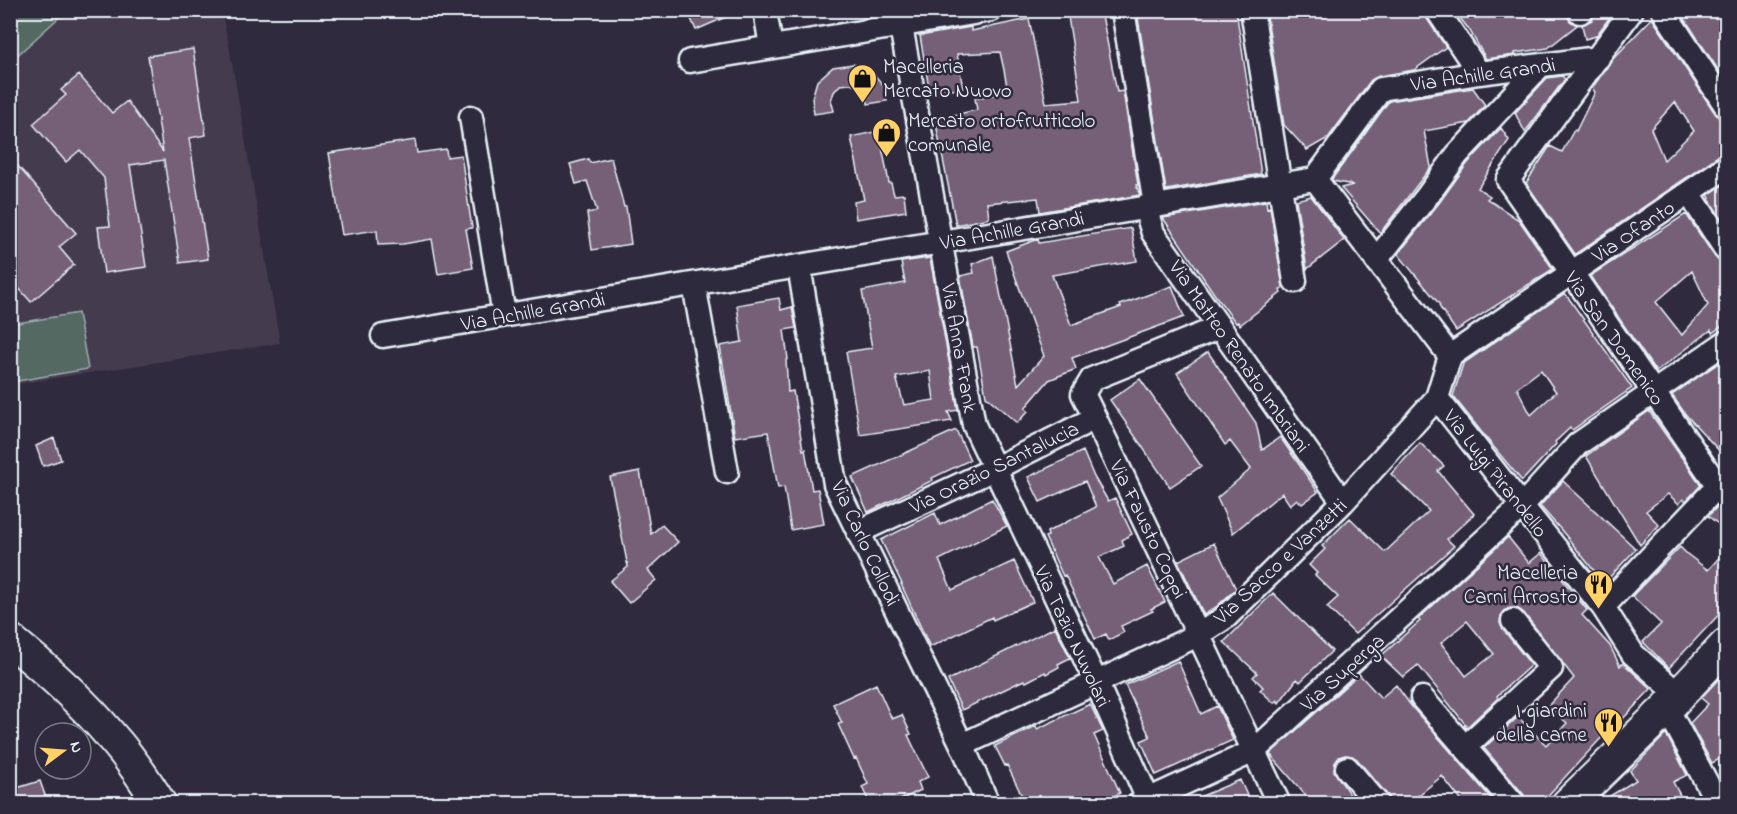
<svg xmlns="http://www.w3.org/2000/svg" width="1737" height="814" viewBox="0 0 1737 814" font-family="'Indie Flower',sans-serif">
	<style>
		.built { fill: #443a4f }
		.green { fill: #546963; stroke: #9eadae; stroke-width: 1.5 }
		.building { fill: #746078; stroke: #e8f1f8; stroke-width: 1.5; fill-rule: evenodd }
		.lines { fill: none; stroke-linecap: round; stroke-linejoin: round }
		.street-casing { stroke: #e8f1f8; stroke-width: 27 }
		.secondary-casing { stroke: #e8f1f8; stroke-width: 36 }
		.street { stroke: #2f2a3d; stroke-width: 22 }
		.secondary { stroke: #2f2a3d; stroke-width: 32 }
		.labels { text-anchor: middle; stroke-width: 5; stroke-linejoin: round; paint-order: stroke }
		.poi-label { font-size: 21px; fill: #e8f1f8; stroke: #2f2a3d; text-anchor: start }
		.street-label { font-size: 21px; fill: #e8f1f8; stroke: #2f2a3d }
	</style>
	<rect width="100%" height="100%" fill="#2f2a3d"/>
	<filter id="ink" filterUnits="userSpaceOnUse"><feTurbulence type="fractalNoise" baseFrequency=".0167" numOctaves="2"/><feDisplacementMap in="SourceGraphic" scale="12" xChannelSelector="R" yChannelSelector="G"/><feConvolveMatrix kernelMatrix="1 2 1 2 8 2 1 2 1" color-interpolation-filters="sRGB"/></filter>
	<g filter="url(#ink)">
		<path class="built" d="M66,11H221L229,45L280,343L11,385V61Z"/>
		<path class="green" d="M11,10H66V11L11,61Z
			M78,313L88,369L11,382V324Z"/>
		<path class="building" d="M687,10H742L696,30Z
			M1067,10H1101L1117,92L1123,91L1138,185H1136L1140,195L1040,212L1038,198L987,203L989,218L956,225L935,119L977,110L975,98L1008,92L1004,70L1000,52L957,54L963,88L930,94L920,36L971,27V31L1029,19L1046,103L1081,100Z
			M1157,10H1236L1261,174L1166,190L1138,18L1158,15Z
			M1266,10H1374L1379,16L1391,10H1421L1446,47L1414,70L1379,76L1371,80L1328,138L1307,150L1284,125Z
			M1454,10H1567V16L1570,21L1577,25L1548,48L1515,53V55L1486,59L1470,31Z
			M1595,10H1615L1596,36L1585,39L1582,25L1592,20Z
			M1679,10H1726V82Z
			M1652,18L1715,113L1719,118L1726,119V154L1718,156L1575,254L1526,183L1550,146L1562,152L1574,130L1576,131L1595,92L1592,88L1613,59ZM1675,102L1694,131L1664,160L1651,129Z
			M193,49L206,135L189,138L208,259L180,263L164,160L130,165L146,267L104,273L98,227L110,226L104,178L80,150L66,162L33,124L66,95L61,90L79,75L112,113L127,101L163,152L148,56Z
			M853,64L872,72L884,86L887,101L868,104L866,94L860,87L850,84L840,85L834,92L831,100L834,111L814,114L812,98L817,81L833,67Z
			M1562,76L1565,79L1525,132L1515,113L1547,78Z
			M1473,88L1485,105L1469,123L1424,131L1431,167L1380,233L1341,188L1353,185L1333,181L1332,179L1389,101Z
			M1501,128L1509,140L1478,188L1490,196L1487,199L1519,220L1553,269L1456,331L1439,306L1440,305L1398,254L1439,203L1467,164Z
			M879,131L889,183H891L894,195L904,194L906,211L856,219L854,202L864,200L851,137Z
			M415,140L417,153L446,149L447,157L461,155L472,228L466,229L473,268L438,274L432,239L403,244L378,245L377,230L342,235L329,153Z
			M10,157L76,233L59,247L74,265L31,302L10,278Z
			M611,158L624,207H626L631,244L592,250L587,213L597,211L587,181L576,184L570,164L588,159L590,163Z
			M1726,183V226L1709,199L1710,198L1708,195Z
			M1311,196L1344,240L1307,269L1296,200Z
			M1266,201L1267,208L1270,207L1283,287L1280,290L1281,293L1240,325L1238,322L1236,323L1215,295L1163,218Z
			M1686,214L1715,257L1720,262L1726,263V323L1712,333L1711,330L1656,372L1590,276ZM1692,271L1708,305L1682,335L1656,302Z
			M1131,228L1137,261L1052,275L1071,325L1121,307L1120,305L1172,286L1184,317L1072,358L1076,369L1049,380L1025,408L1028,411L1017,423L986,396L977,347H973L960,276L974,273L972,264L993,256L1018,385L1044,356L1006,251L1038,239L1039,243Z
			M930,258L958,410L948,412L952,421L860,435L846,352L872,348L862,291L905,283L901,262ZM930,371L934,400L904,405L896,377Z
			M1565,293L1632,388L1572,430L1570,428L1555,442L1556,444L1522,481L1487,439L1453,396L1463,364ZM1541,370L1556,392L1531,415L1517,388Z
			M779,298L781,310L792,307L796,328L784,330L788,359L786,360L788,392L793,391L803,450L805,449L812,490L818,489L824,524L791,530L784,487L778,488L768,432L735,437L720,346L742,342L737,305Z
			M1208,352L1256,423L1262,450L1280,437L1318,492L1302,504L1297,499L1290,505L1282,493L1233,533L1217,498L1251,469L1230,441L1225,445L1177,373Z
			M1726,358V458L1686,415L1672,395Z
			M1140,379L1201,466L1170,487L1110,400Z
			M1649,411L1701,485L1686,501L1683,499L1679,504L1668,494L1646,511L1659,525L1640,545L1586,456Z
			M956,430L970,460L932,478L933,480L868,512L852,477Z
			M54,438L61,460L43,466L36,446Z
			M1420,443L1444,466L1438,471L1474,514L1447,539L1454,546L1355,634L1327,607L1338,597L1315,575L1317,573L1309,565L1325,549L1322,546L1350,518L1385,552L1429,511L1391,474Z
			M1083,451L1094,477L1108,501L1115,498L1132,534L1122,540L1124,546L1099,557L1113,584L1147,566L1165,602L1151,609L1153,611L1121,626L1124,632L1109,640L1106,634L1095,639L1065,575L1063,576L1045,537L1048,536L1047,532L1096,507L1085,481L1040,502L1028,477Z
			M640,471L651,534L662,525L678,542L648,570L656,580L629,603L610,581L628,567L610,477Z
			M1563,481L1636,549L1604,583L1562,531L1540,506Z
			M992,499L1007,526L939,560L952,590L1014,561L1033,602L993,620L992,617L930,647L901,584H902L881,540L935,513L940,525Z
			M1720,504L1726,505V530L1708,516Z
			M1508,537L1529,563L1541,553L1587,610L1582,615L1610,646L1620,666L1623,663L1651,689L1619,723L1617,721L1540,804H1527L1524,795L1484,748L1518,717L1546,745L1567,723L1548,706L1574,678L1524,613L1517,608H1510L1505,610L1501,616L1500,623L1503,629L1531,665L1497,696L1498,698L1466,728L1464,726L1466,725L1418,665L1403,677L1381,656L1420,621L1418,619ZM1467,621L1494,654L1466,676L1441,643Z
			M1214,543L1236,589L1217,606L1204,615L1178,561Z
			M1680,547L1687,554L1708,570L1726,550V607L1669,668L1643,642L1661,624L1632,596Z
			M1273,593L1332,651L1300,682L1297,679L1279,703L1277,700L1274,703L1260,690L1263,687L1253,677L1257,673L1224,642Z
			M1055,627L1070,658L1058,664L1059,667L1046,674L1045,672L1026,682L1024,680L962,710L948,680Z
			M1178,661L1201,714L1217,706L1233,740L1156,775L1141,741L1150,737L1125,685Z
			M1726,671V756L1712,763L1690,723L1708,704L1701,698Z
			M1359,674L1381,698L1396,685L1412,707L1496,804H1464L1442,776L1408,804H1395L1357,759L1352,756L1345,755L1339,757L1335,763L1334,771L1356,804H1313L1270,754Z
			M876,684L892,719L902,715L911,734L908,735L928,777L918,782L921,790L892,804H870L862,787L868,784L856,758L854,759L838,724L842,723L833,704Z
			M1090,704L1103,731L1094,735L1120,793L1097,804H1026L1007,765L1005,766L995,746L1036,726L1037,729Z
			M1666,734L1687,775L1673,782L1682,799L1673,804H1597L1636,780L1630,771Z
			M1240,780L1251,804L1185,803Z
			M40,781L48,804H10V790Z"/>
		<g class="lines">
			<defs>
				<path id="street" d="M765,10L771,47
					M898,10L974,425L1097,684L1150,804
					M1123,10L1155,205
					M1252,10L1295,281
					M1437,10L1479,73
					M1632,10L1508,180L1718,486L1726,492
					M1663,10L1726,106
					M1580,12L1582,10
					M690,61L991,10
					M471,117L504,315
					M1315,179L1450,356L1437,398L1522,506L1603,607L1633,654L1679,695
					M1689,193L1726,250
					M1145,207L1153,233L1343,502
					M1376,260L1428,195L1457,155L1541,65
					M799,266L835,484L962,745L988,804
					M694,284L727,472
					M383,336L1315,179L1381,89L1479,73L1598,58
					M1450,356L1726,167
					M1095,418L1279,804
					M858,532L994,469L1095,418L1083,394L1092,379L1220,327
					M1603,607L1718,486
					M1422,698L1514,804
					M1667,708L1718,804
					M962,745L1200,634L1226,617L1343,502L1437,398
					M1465,747L1551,668L1513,621
					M1347,768L1378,804
					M1139,804L1254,751L1522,506L1578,444L1726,342"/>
				<path id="secondary" d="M10,640C46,669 82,701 111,736C130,757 145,780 160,804
					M1568,804L1667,708L1726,645"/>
			</defs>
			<use href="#street" class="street-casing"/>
			<use href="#secondary" class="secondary-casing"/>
			<use href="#street" class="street"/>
			<use href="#secondary" class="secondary"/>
		</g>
	</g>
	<defs>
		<symbol id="shop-pin" viewBox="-11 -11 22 30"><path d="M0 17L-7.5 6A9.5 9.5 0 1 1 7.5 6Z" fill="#ffd166" stroke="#2f2a3d"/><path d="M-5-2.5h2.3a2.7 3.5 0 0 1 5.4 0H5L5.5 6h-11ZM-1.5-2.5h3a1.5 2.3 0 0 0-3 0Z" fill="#111"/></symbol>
		<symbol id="restaurant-pin" viewBox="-11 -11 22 30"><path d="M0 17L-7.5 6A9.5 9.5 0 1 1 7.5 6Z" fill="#ffd166" stroke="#2f2a3d"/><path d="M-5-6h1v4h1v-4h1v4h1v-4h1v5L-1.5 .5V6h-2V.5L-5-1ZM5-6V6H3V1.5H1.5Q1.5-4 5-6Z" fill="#111"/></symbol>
	</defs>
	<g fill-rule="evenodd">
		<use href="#shop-pin" x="846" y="62" width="33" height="45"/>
		<use href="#shop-pin" x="870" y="116" width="33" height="45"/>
		<use href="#restaurant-pin" x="1582" y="568" width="33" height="45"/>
		<use href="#restaurant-pin" x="1592" y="706" width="33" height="45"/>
	</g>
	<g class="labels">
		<g class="poi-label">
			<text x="883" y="73">Macelleria<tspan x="883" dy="24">Mercato Nuovo</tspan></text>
			<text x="908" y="127">Mercato ortofrutticolo<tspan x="908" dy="24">comunale</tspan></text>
			<text x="1578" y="579" text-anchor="end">Macelleria<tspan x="1578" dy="24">Carni Arrosto</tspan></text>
			<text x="1587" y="717" text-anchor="end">I giardini<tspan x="1587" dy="24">della carne</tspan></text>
		</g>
		<g class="street-label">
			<text transform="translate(1483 74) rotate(-8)" y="7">Via Achille Grandi</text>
			<text transform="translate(1012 230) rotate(-10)" y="7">Via Achille Grandi</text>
			<text transform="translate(1633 231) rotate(-34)" y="7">Via Ofanto</text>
			<text transform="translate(533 311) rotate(-10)" y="7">Via Achille Grandi</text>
			<text transform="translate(1615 338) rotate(55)" y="7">Via San Domenico</text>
			<text transform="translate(960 348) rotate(80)" y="7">Via Anna Frank</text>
			<text transform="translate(1240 356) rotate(55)" y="7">Via Matteo Renato Imbriani</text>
			<text transform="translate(994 467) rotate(-26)" y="7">Via Orazio Santalucia</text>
			<text transform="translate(1496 473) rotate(52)" y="7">Via Luigi Pirandello</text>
			<text transform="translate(1149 529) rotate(64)" y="7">Via Fausto Coppi</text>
			<text transform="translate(866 543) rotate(65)" y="7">Via Carlo Collodi</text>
			<text transform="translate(1280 561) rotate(-43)" y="7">Via Sacco e Vanzetti</text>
			<text transform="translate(1073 636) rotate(65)" y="7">Via Tazio Nuvolari</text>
			<text transform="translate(1342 672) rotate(-42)" y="7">Via Superga</text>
		</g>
	</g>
	<rect width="1737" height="814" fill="none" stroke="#2f2a3d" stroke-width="36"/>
	<rect x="18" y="18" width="1701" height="778" fill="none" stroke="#e8f1f8" stroke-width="2" filter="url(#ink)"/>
	<g transform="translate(63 751) rotate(74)"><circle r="28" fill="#2f2a3d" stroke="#797a88" stroke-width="1.5"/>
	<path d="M0-4.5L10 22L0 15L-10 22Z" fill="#ffd166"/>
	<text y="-9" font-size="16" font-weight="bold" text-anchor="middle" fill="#e8f1f8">N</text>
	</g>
</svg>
